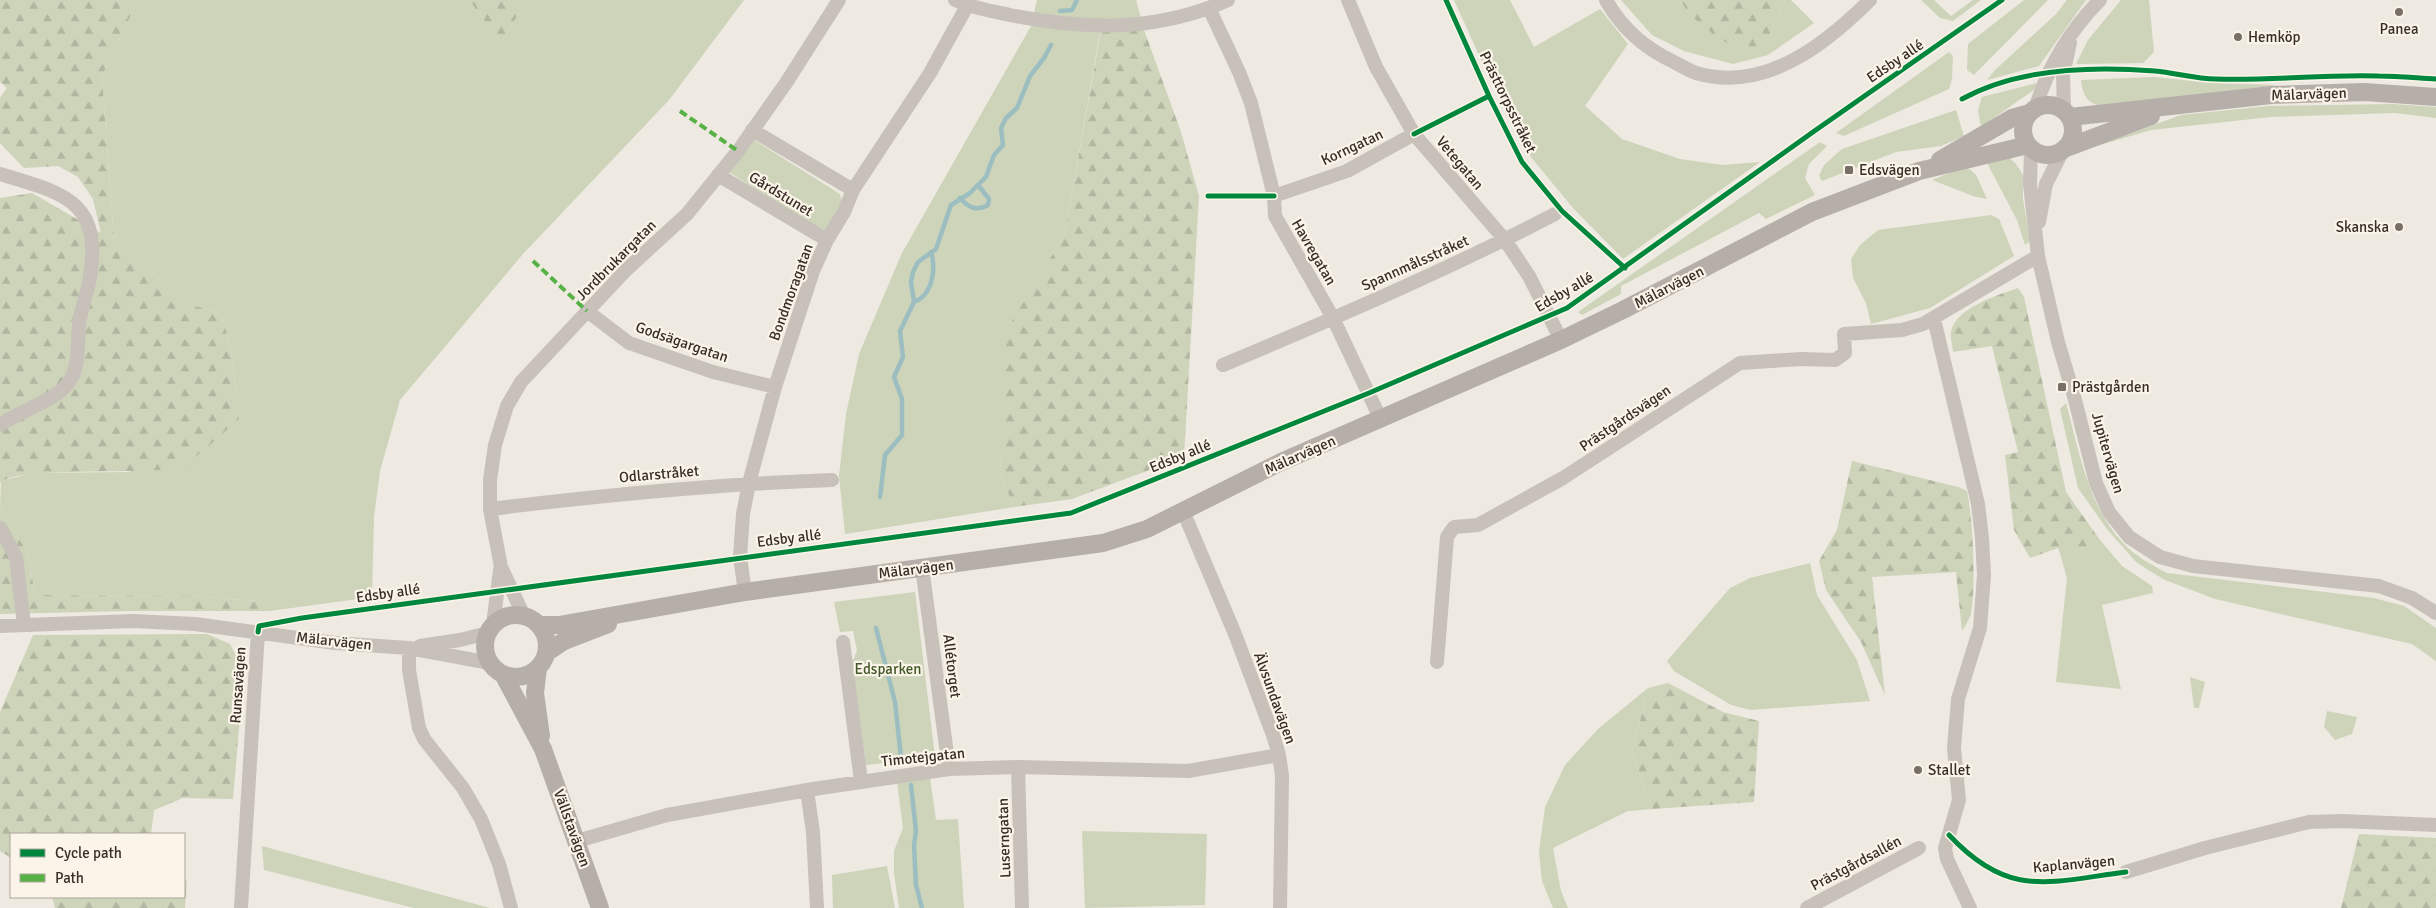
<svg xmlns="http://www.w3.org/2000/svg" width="2436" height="908" viewBox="0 0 2436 908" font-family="Signika,sans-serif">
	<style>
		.green { fill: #cdd4ba }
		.forest { fill: url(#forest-firs) }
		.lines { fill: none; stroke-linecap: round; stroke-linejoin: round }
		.stream { stroke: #9cbec0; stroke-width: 4.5 }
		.minor { stroke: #c7c1ba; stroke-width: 14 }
		.major { stroke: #b6afa9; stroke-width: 18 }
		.quiet { stroke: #56b245; stroke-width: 4; stroke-dasharray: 8 4; stroke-linecap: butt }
		.cycleway-casing { stroke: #fbf4e8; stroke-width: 8 }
		.cycleway { stroke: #00873e; stroke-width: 5 }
		.poi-dot { fill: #786f69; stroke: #fbf4e8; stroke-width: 2 }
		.labels { text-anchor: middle; stroke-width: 4.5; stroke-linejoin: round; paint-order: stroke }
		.poi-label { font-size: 15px; fill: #382e28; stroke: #fbf4e8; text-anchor: start }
		.street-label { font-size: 15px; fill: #382e28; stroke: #fbf4e8 }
		.park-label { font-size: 15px; fill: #43582a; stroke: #fbf4e8 }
	</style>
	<defs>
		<pattern id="forest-firs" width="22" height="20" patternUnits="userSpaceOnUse" patternTransform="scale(1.25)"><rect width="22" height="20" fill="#cdd4ba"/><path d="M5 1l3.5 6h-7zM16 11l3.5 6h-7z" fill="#b1b6a0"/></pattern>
	</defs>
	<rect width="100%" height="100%" fill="#eee9e1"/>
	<path class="green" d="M138,0H469L501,42L527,0H744L669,100L523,254L400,400L380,471L374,517L372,597L270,611L259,601L191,596L35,595L28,553L0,509L1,481L32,473L129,472L239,419L231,350L222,314L189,304L114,241L102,76Z
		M1037,0H1136L1141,18L1102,20L1065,234L1006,332L1000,473L1014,507L845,534L839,476L846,414L859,354L902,253L1031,26Z
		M1454,0H1510L1534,47L1600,9L1628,44L1585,106L1622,139L1680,159L1722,165L1760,162L1623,259L1573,208L1530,156L1484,66Z
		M1621,0H1680L1690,15L1770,34L1785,0H1791L1814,23L1768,55L1733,64L1684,51L1652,35Z
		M1921,0H1934L1951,16L1973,0H1981L1953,21L1940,18Z
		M2024,0H2048L1974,75L1967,70L1968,44Z
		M2067,0H2086L2039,66L1987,80L1994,71L2056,14Z
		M2121,0H2149L2154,52L2143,63L2076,64L2088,40Z
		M1949,52L1953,56L1952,79L1949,89L1844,136L1836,133Z
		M2154,77L2212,83L2278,85L2102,106C2086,103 2083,95 2081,80Z
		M2037,83L2035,89L1981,127L1978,110L1982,97Z
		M2393,104L2436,107V118L2395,113L2271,117L2151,130L2090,148L2181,115L2269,106Z
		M1956,110L1964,136L1941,146L1896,152L1822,181L1819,176L1824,165L1842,149Z
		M754,140L840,194L842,204L823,234L729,172Z
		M1820,142L1827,146L1809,164L1805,178L1815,195L1766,219L1759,213L1621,286V294L1582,315L1578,312Z
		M2009,157L2016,164L2023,175V199L2030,241L2025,245L2017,220L1986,161Z
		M1959,169H1970L1976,175L1987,199L1973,196L1932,180Z
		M1991,215L1999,219L2014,256L1930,308L1871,324L1866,303L1853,278L1851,259L1860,245L1878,230Z
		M2066,403C2079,451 2088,506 2123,543C2135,556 2152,565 2167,573L2374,598L2404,606L2436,628V661L2412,644L2215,599L2165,580L2145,568L2135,561L2107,529L2078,488L2060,409Z
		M2100,540L2122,566L2152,586L2153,593L2102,605L2121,689L2056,682L2067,578L2058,547L2079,550Z
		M1810,563L1817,595L1857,660L1870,701L1751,710L1731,705L1674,671L1667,661L1730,588L1750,578Z
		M915,592L935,757L866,765L852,663L857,650L853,631L840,632L834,602Z
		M2190,677L2205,682L2199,708H2194Z
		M1648,688L1632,753L1652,809L1628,811L1553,848L1561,891L1568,908H1553L1542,881L1539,852L1545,807L1565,765L1598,729Z
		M2327,711L2357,717L2352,734L2335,740L2324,727Z
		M930,778L936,820L958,819L964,908H899L894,873V851L903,828L897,782Z
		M1082,831L1207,834L1205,905L1085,908Z
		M262,846L490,908H414L264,870Z
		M887,866L895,908H833L832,875Z"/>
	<path class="forest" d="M0,0H138L102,76L114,241L189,304L222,314L231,350L239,419C228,428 191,464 180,467C145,476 17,465 0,483V198L32,193L101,233L93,199L78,177L58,166L24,168L0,143V98L7,88L0,82Z
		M469,0H527L501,42Z
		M1680,0H1785L1770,34L1751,51L1720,40L1690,15Z
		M1101,29L1144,30L1181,132L1199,196L1184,457L1072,499L1014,507L1000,473L1005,332L1065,234Z
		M2018,288L2024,297L2066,492L2100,540L2079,550L2058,548L2030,558L2014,530L2005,455L2018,452L1992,346L1953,352C1953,347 1950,338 1951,332C1955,308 1998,295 2018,288Z
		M1852,461L1958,487L1967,491C1973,521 1976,584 1971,614C1969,620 1965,626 1962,631L1956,572L1872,577L1885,695L1861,642L1826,590L1819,561L1837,530Z
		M0,509L28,553L35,595L191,596L259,601L270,611H132L0,614Z
		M207,634L230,644L244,671L233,799L183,798L154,810L151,834H11V858L0,851V712L33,635Z
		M1668,683L1723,712L1759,721L1754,802L1652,809L1632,753L1648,688Z
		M2359,834L2436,838V908H2341Z
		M184,878L187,881L185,908H55L52,897H184Z"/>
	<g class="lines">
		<path class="stream" d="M1060,11L1072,10L1077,0
			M960,198C968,207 976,212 988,205L989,199L978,185
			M914,302C933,295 936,269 931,252
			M880,497L885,455L902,435V399L894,377L903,357L900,331L914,302L911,282L913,272L918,262L936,249L951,205L970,193L986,177L994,155L1003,145L1001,128L1006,118L1017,108L1030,76L1044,58L1051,45
			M876,628L895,702L901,757
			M911,785L916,831L914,845L916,885L922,908"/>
		<path class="minor" d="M955,0C972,8 991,11 1010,15C1084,30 1157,32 1228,0
			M1348,0L1376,67L1414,134L1505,240L1529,276L1561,340
			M1606,0C1621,27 1645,48 1672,61C1680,65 1688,70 1696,73C1764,93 1825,45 1870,0
			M1209,8L1239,72L1251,103L1274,196L1275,216L1333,318L1381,420
			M2035,109C2048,67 2069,31 2100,0
			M2064,110L2063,76L2070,42
			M752,130L853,190
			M2031,148L2030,184L2038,256L2058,342L2074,396L2096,483L2109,512L2129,537L2160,557L2193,566L2379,586L2412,598L2436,613
			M0,174C67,194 104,202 89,283C86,296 81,310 79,324C77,345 81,373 63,389C45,405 19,411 0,425
			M718,175L827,240
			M1274,196L1347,171L1414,134
			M2039,222L2046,184L2062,152
			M587,311L629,343L713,372L775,387
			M1934,319L1978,504L1982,538L1984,575L1980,628L1958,699L1954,748L1959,800L1945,848L1947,859L1970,908
			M1223,365C1335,318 1447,270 1555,214
			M490,509C604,495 717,484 832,480
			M1183,511L1235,634L1273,735L1279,755L1282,776L1280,908
			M0,528L16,557L24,625
			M922,567L949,769
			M745,592L740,557L743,514L749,483L775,387L813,271L827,240L844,212L853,190L930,73L967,6
			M524,616L501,567L490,509V480L495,445L507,406L521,382L626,270L687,214L738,151L786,83L839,0
			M493,625L500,570
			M0,626L133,621L195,624L335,643L409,648L490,663
			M843,642L861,781
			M420,646L460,640L488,633
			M409,648V670L419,728L424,739L463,788L481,819L499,864L511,908
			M1437,662L1447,537L1454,527L1478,525L1563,478L1740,363L1801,359L1835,360L1845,353L1844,334L1902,330L1923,324L2038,256
			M1018,767L1022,908
			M807,790L813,832L817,908
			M577,841L667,815L807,790L949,769L1018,767L1188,771L1279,755
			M2126,872L2205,848L2309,822L2342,821L2436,825
			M241,908L258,632
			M1807,908L1919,848"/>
		<path class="major" d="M2023 130a25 25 0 1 1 50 0a25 25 0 1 1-50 0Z
			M2070,117L2271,95L2364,92L2436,97
			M2066,148L2151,116
			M1940,160L2012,118L2030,113
			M485 646a31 31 0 1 1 62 0a31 31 0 1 1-62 0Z
			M539,625H559L745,592L1103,543L1147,529L1281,462L1561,340L1623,310L1812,212L1919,171L2028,145
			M546,653L564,641L608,624
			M538,668L535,693L541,736
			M504,676L543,749L600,908"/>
		<path class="quiet" d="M680,111L738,151
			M533,261L587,311"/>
		<defs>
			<path id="cycleway" d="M1446,0L1489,96L1522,162L1562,211L1625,268
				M1962,99C2018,68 2093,66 2155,71C2176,73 2196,79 2216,79C2270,81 2325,74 2379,76C2398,76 2417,78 2436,79
				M1414,134L1489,96
				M1208,196H1274
				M258,632L259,626L302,618L1071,513L1369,393L1567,308L1813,132L2002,0
				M1949,835C2009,899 2048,882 2126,872"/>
		</defs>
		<use href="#cycleway" class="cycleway-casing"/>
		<use href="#cycleway" class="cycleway"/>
	</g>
	<g class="poi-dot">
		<circle cx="2399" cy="12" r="5"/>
		<circle cx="2238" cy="37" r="5"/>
		<rect x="1844" y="165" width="10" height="10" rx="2.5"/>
		<circle cx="2399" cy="227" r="5"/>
		<rect x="2057" y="382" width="10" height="10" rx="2.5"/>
		<circle cx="1918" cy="770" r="5"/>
	</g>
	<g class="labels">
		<g class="poi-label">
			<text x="2399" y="34" text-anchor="middle">Panea</text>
			<text x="2248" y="42">Hemköp</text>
			<text x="1859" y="175">Edsvägen</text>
			<text x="2389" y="232" text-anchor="end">Skanska</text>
			<text x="2072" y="392">Prästgården</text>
			<text x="1928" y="775">Stallet</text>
		</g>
		<g class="street-label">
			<text transform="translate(1895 61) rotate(-34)" y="5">Edsby allé</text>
			<text transform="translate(2309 94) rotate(-2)" y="5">Mälarvägen</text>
			<text transform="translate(1508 102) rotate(64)" y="5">Prästtorpsstråket</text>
			<text transform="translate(1352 147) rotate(-25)" y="5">Korngatan</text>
			<text transform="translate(1460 163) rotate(50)" y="5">Vetegatan</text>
			<text transform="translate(781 194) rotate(31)" y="5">Gårdstunet</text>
			<text transform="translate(1314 252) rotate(60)" y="5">Havregatan</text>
			<text transform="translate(616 260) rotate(-45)" y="5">Jordbrukargatan</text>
			<text transform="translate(1415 263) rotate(-24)" y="5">Spannmålsstråket</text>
			<text transform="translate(1669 287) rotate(-27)" y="5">Mälarvägen</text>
			<text transform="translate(791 292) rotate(-70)" y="5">Bondmoragatan</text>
			<text transform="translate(1564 292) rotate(-30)" y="5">Edsby allé</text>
			<text transform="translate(682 342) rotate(19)" y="5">Godsägargatan</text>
			<text transform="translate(1625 418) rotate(-34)" y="5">Prästgårdsvägen</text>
			<text transform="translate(2108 453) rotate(74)" y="5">Jupitervägen</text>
			<text transform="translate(1300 455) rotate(-24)" y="5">Mälarvägen</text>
			<text transform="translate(1180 456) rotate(-22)" y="5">Edsby allé</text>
			<text transform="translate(659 474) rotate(-5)" y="5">Odlarstråket</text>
			<text transform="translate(789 538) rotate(-7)" y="5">Edsby allé</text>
			<text transform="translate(916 569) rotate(-7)" y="5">Mälarvägen</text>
			<text transform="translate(388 593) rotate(-8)" y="5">Edsby allé</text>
			<text transform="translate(334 641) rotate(6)" y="5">Mälarvägen</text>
			<text transform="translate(952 666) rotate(83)" y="5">Allétorget</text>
			<text transform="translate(238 685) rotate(-86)" y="5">Runsavägen</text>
			<text transform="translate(1275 698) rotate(70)" y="5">Älvsundavägen</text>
			<text transform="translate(923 757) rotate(-6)" y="5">Timotejgatan</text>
			<text transform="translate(572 828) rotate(70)" y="5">Vällstavägen</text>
			<text transform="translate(1004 838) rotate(-92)" y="5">Luserngatan</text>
			<text transform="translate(1856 863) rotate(-28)" y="5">Prästgårdsallén</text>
			<text transform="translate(2074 864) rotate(-5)" y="5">Kaplanvägen</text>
		</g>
		<g class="park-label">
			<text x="888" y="674">Edsparken</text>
		</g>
	</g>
	<rect x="10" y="833" width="175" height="65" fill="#fbf4e8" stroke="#ada59b"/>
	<rect x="20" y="849" width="25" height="8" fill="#00873e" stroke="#ada59b"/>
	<text x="55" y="858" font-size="15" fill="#382e28">Cycle path</text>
	<rect x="20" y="874" width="25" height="8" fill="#56b245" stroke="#ada59b"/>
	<text x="55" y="883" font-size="15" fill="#382e28">Path</text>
</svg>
